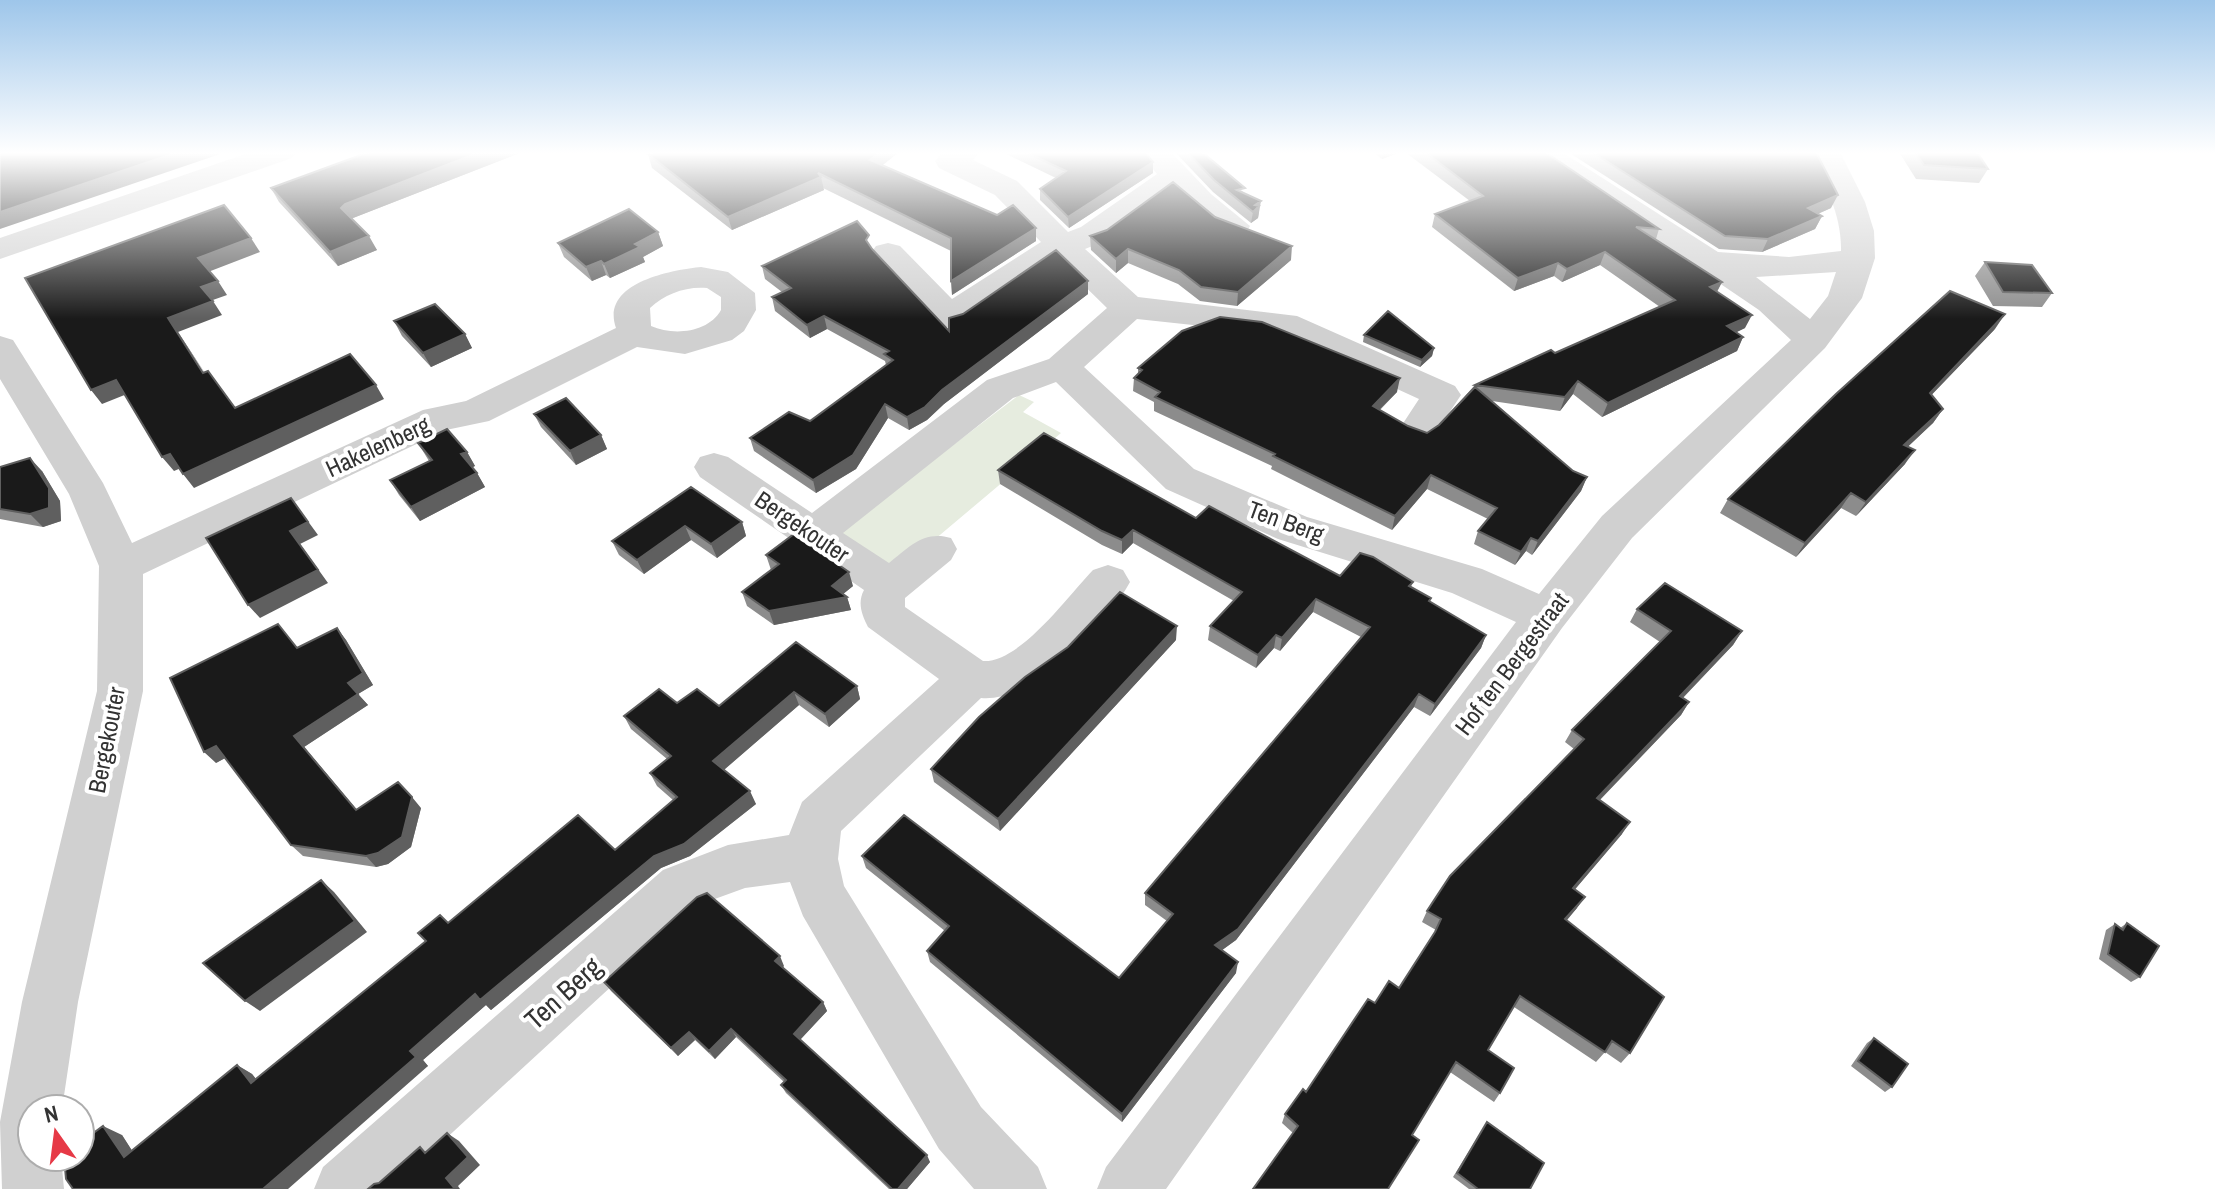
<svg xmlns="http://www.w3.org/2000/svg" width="2215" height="1189" viewBox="0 0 2215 1189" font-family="'Archivo Narrow',sans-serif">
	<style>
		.green { fill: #e6ecdf }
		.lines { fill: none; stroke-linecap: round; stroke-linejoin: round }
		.minor { fill: #d0d0d0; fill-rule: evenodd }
		.wall { fill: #8c8c8c }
		.shaded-wall { fill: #5f5f5f }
		.building { fill: #1a1a1a; stroke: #5f5f5f; stroke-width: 2 }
		.labels { text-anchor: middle; stroke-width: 8; stroke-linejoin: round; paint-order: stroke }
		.street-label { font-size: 24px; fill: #333; stroke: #fff }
		.near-street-label { font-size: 28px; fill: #333; stroke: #fff }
	</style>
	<rect width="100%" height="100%" fill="#fff"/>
	<path class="green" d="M1019,395L1034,402L1023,412L1061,433L896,572L836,534Z"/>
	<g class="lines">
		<path class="minor" d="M251,152H296L292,158L0,259V238Z
			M943,152H980L973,160L1017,181L1068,232L1081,227L1157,174L1139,152H1171L1211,194L1250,226L1246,233C1217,240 1192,211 1173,192L1105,241L1085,249L1138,297L1297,316L1455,386L1461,395L1433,437L1419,441L1405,437L1400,428L1419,399L1277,334L1137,319L1084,367L1194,469L1307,517L1482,569L1539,594L1602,516L1791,340L1759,310L1526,152H1562L1718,252L1789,257L1841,251C1842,215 1825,185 1810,152H1840L1865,202L1874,231L1875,258L1862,298L1825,348L1632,538L1562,628L1166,1189H1097L1106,1167L1516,622L1452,593L1278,539L1166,489L1056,382L1013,398L843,533L889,563C909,547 924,530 951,538L957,549L951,560L905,598V607L983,661C1020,663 1068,596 1093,570L1108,565L1123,570L1130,582C1106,626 1035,703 981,698L841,831L838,859L844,886L981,1107L1038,1167L1047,1189H974L939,1149L803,916L790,882L745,888L701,904L391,1189H314L323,1167L663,870L728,845L789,835L802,802L939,679L868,627C862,615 857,603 864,590L700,477L694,467L700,457L714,453L728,457L812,513L987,380L1049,359L1107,308L1057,259L963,325L950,328L937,325L876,260L871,253L876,246L888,243L900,246L952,299L1041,242L995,195L939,168L935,161ZM1836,272L1828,296L1810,319L1756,277Z
			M701,267L728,272L755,293L756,310L744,331L732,340L685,354L637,347L489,421L446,430L143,574V691L78,1002L62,1109H32V1157H61L64,1189H2L0,1122L22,1002L97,691L99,566L69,494L0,379V336L13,340L18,348L103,483L132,543L423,410L466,401L616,328C600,283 671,270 701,267ZM707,288L721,297V310C708,333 673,336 651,326L650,308C665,294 686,286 707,288Z"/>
	</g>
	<path class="wall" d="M369,152H522L353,218L352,219L377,250L338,266L279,202L271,188Z
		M1002,152H1145L1153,162V173L1069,228L1040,200V189L1056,178Z
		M1175,152H1202L1244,193L1259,212L1258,218L1251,223L1213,192Z
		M1373,152H1401L1382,159Z
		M1405,152H1545L1659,229L1656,239L1722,282L1717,292L1745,328L1736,332L1743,337L1737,351L1602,417L1573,394L1560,411L1492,401L1573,471L1587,477L1581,491L1532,555L1526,551L1515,565L1474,544L1478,531L1488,519L1427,489L1392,530L1271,469L1272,466L1154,411V402L1133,391L1134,378L1138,374V368L1397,392L1380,410L1408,426L1427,433L1439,425L1475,385L1555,353L1660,307L1600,265L1562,282L1554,276L1514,291L1432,227L1435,214L1470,201Z
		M1568,152H1816L1831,208L1818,214L1822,216L1815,229L1762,252L1719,249Z
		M1899,152H1977L1988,169L1979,183L1916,179Z
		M648,154L883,165L997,215L1036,228V241L952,295L951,251L823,188L824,190L732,230L652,168Z
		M1215,217L1291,260L1237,306L1200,301L1178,284L1128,263L1116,273L1091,250L1090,236Z
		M658,232L663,246L643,257L645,262L610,278L606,275L592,281L564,257L558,243Z
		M871,248L949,331L1088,281V294L944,404L927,420L909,430L888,418L856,469L816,493L754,451L750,438L810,421L886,365L885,361L827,329L810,338L775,311L772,297L782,292L765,279L762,266Z
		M1985,262L2052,293L2042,307L1993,306L1975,276Z
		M394,321L465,334L472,348L431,367L402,336Z
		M1995,329L1931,395L1943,409L1933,423L1908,446L1905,464L1856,516L1841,508L1796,557L1720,513L1728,499Z
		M1364,335L1434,348L1432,356L1420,367L1363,342Z
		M534,414L601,435L607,449L576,465L541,427Z
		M418,443L467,452L475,466L472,467L477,473L485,487L420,521L399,495L390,480L429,461Z
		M0,467L42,471L60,501L61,521L43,527L0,519Z
		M998,470L1196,518L1340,576L1413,582L1411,587L1431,598L1430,602L1486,635L1481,648L1430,716L1414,707L1236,940L1222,950L1236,973L1122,1122L930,962L927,951L945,931L866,868L862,856L1119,978L1167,921L1145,905V893L1361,637L1313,612L1280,651L1274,648L1256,668L1208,640L1210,626L1234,601L1133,543L1122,554L1102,545L1000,484Z
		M691,487L742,522L746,536L717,558L691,540L644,574L619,555L612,541Z
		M766,555L853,586L843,594L847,597L851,610L774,625L747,606L742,592L771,570Z
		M1637,609L1742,631L1733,645L1683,698L1689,702L1681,715L1600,800L1622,834L1575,889L1577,908L1566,920L1630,1053L1621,1063L1605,1052L1596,1062L1514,1007L1488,1050L1500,1093L1494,1102L1450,1072L1412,1135L1293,1133L1282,1123L1285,1114L1306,1092L1375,1003L1399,988L1436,930L1422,922L1427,911L1574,749L1565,742L1572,730L1660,642L1630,622Z
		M337,628L346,640L373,685L358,694L368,705L304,747L357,810L421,808L411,847L388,864L376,867L303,856L291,845L225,758L216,763L298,648Z
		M1176,640L1000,831L934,782L931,769Z
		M796,642L857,686L860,699L829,727L799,705L724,770L756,804L690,856L661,868L491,1010L486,1005L423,1060L428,1066L73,1189L122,1135L132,1151L237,1065L252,1074L256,1079L448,923L615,850L673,800L657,786L650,773L667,759L631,729L624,716L677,703L719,706Z
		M2127,923L2140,977L2131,982L2099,959L2106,930L2115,924L2120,928Z
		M784,966L783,967L823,1002L827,1011L800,1040L930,1162L907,1189H889L786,1093L781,1085L784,1082L736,1037L715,1059L695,1040L678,1056L611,991L604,982Z
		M1874,1038L1892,1087L1885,1092L1851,1066L1867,1043Z
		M1487,1122L1530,1189H1469L1453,1177Z"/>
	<path class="shaded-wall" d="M178,152H226L0,229V212Z
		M480,152H522L353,218L348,222L341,208L345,204Z
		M880,152H899L873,173L870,160Z
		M1383,152H1401L1382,159Z
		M1153,162V173L1069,228L1068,217Z
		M821,177L824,190L732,230L728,217Z
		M1838,195L1831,208L1801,221L1808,208Z
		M1261,201L1258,218L1251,223L1253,212L1255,205Z
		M1822,216L1815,229L1762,252L1768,239Z
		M1036,228V241L952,295L951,281Z
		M658,232L663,246L643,257L645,262L610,278L604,264L635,244Z
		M369,236L377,250L338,266L330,252Z
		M251,238L260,252L208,272L198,258Z
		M1292,246L1291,260L1237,306L1238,292Z
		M1128,249V263L1116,273V259Z
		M1605,252L1600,265L1562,282L1567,269Z
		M601,261L606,275L592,281L586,267Z
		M1558,263L1554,276L1514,291L1518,278Z
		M218,281L227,295L210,301L201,287Z
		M1088,281V294L944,404L927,420L909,430L907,417Z
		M1722,282L1715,295L1710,287Z
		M213,301L222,315L178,332L214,387L168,318Z
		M2005,314L1995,329L1920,407L1930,393Z
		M1752,315L1745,328L1721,340L1727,326Z
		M824,316L827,329L810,338L807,325Z
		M465,334L472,348L431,367L423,353Z
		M1743,337L1737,351L1602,417L1608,403Z
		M1434,348L1432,356L1420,367L1422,360Z
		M1400,378L1397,392L1370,419L1373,406Z
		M116,380L127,394L102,404L91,390Z
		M1578,381L1573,394L1560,411L1565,397Z
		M376,385L384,399L194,488L183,474Z
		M885,404L888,418L856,469L816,493L813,480Z
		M1943,409L1933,423L1895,459L1904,445Z
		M601,435L607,449L576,465L570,451Z
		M1915,450L1905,464L1856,516L1866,502Z
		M467,452L475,466L469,469L461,454Z
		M170,454L181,468L174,471L162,457Z
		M30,458L42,471L60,501L61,521L43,527L30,514Z
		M477,473L485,487L420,521L411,507Z
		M1431,475L1427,489L1392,530L1395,516Z
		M1587,477L1581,491L1532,555L1538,541Z
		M1851,493L1841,508L1796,557L1805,543Z
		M291,498L318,535L300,544L328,583L260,618L248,605L290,531Z
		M742,522L746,536L717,558L711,544Z
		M685,526L691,540L644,574L637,560Z
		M1133,530V543L1122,554V540Z
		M1531,538L1526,551L1515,565L1521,552Z
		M849,572L853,586L837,599L847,597L851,610L774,625L769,611L832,586Z
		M1316,599L1313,612L1280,651L1282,638Z
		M1177,626L1176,640L1000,831L998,819Z
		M337,628L346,640L373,685L358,694L368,705L304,747L366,821L294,736L348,683Z
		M1742,631L1733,645L1672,709L1680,696Z
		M1276,635L1274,648L1256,668L1258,655Z
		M1486,635L1481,648L1430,716L1435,704Z
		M857,686L860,699L829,727L825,714Z
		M794,692L799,705L719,774L713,761Z
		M1419,694L1414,707L1236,940L1214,956L1215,945Z
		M1689,702L1681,715L1590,810L1597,798Z
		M216,746L227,757L216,763L204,752Z
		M750,791L756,804L690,856L661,868L491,1010L486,1005L423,1060L428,1066L288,1189H263L410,1051L475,994L654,856Z
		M412,797L421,808L411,847L388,864L376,867L366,856Z
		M1630,822L1622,834L1566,900L1573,888Z
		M321,880L334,892L367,932L260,1011L245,1001Z
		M1585,897L1577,908L1558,931L1565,919Z
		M780,956L784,966L780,970L775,961Z
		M1238,962L1236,973L1122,1122V1114Z
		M823,1002L827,1011L798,1042L794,1034Z
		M731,1029L736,1037L715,1059L709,1051Z
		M689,1032L695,1040L678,1056L671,1048Z
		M237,1065L252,1074L267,1093L251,1083Z
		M103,1126L122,1135L142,1166L124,1157Z
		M447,1133L459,1141L480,1165L458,1186L460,1189H455L446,1178Z
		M927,1155L930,1162L907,1189H898Z"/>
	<path class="building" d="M0,152H178L0,212Z
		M369,152H480L345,204L341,208L369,236L330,252L271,188Z
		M654,152H880L870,160L997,215L1013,205L1036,228L951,281V238L818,173L821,177L728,217L648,154Z
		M1025,152H1145L1153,162L1068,217L1040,189L1066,171Z
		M1187,152H1202L1245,188L1237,190L1261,201L1255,205L1259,206L1253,212L1214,180Z
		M1425,152H1545L1659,229L1636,227L1722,282L1710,287L1752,315L1727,326L1743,337L1608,403L1578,381L1565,397L1475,385L1551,350L1555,353L1675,300L1605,252L1567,269L1558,263L1518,278L1435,214L1483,196Z
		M1592,152H1816L1838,195L1808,208L1822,216L1768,239L1725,236Z
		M1915,152H1977L1988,169L1924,165Z
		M1173,182L1215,217L1292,246L1238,292L1201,287L1179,270L1128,249L1116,259L1090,236L1107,230Z
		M224,205L251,238L198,258L218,281L201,287L213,301L168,318L203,373L208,371L235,408L350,354L376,385L183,474L170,454L162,457L116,380L91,390L25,278Z
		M629,209L658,232L635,244L640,247L604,264L601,261L586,267L558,243Z
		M857,221L869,235L866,240L872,249L949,331V318L963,314L1056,250L1088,281L942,390L925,407L907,417L885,404L853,455L813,480L750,438L789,412L810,421L893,360L884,354L889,351L824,316L807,325L772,297L791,288L762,266Z
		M1985,262L2032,265L2052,293L2003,292Z
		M1950,291L2005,314L1930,393L1943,409L1904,445L1915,450L1866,502L1851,493L1805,543L1728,499L1836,394Z
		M435,304L465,334L423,353L394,321Z
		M1388,311L1434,348L1422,360L1364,335Z
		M1220,317L1262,322L1400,378L1373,406L1408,426L1427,433L1439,425L1475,387L1573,471L1587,477L1538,541L1531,538L1521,552L1478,531L1497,508L1431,475L1395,516L1273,456L1275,454L1155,397L1160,392L1134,378L1142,370L1138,368L1182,331Z
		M566,398L601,435L570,451L534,414Z
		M447,429L467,452L461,454L477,473L411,507L390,480L432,460L418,443Z
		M1044,433L1196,518L1209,506L1340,576L1360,553L1373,557L1413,582L1409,586L1431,598L1429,601L1486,635L1435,704L1419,694L1238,929L1215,945L1238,962L1122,1114L927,951L949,926L862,856L904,815L1119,978L1173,914L1145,893L1370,627L1316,599L1282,638L1276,635L1258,655L1210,626L1242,592L1133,530L1122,540L1102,531L998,470Z
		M30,458L49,488V508L30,514L0,509V467Z
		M691,487L742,522L711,544L685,526L637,560L612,541Z
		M291,498L308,522L290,531L318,570L248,605L206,538Z
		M794,534L849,572L832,586L847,597L769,611L742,592L779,564L766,555Z
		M1665,583L1742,631L1680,696L1689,702L1597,798L1630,822L1573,888L1585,897L1565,919L1664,997L1630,1053L1612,1041L1605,1052L1520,996L1488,1050L1514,1068L1500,1093L1456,1062L1412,1135L1419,1140L1388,1189H1253L1298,1126L1285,1114L1303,1089L1306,1092L1368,999L1375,1003L1389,981L1399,988L1435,932L1441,919L1427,911L1450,876L1584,739L1572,730L1671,631L1637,609Z
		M1120,592L1177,626L998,819L931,769L979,717L1025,677L1068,647Z
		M278,624L297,648L337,628L363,673L348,683L358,694L294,736L356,810L398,782L412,797L402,837L378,853L366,856L291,845L216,746L204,752L170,678Z
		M796,642L857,686L825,714L794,692L713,761L750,791L684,844L654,856L480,1000L475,994L410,1051L416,1057L263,1189H73L66,1179L64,1157H80V1143L103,1126L124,1157L237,1065L251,1083L426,941L418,933L440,915L448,923L578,815L615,850L677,797L650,773L671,756L624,716L659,689L677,703L697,689L719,706Z
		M321,880L355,921L245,1001L203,963Z
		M707,893L780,956L775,961L823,1002L794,1034L927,1155L898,1189H892L781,1085L786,1080L731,1029L709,1051L689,1032L671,1048L604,982L697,897Z
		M2127,923L2159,946L2140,977L2108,954L2115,924L2123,930Z
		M1874,1038L1908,1064L1892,1087L1858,1061Z
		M1487,1122L1544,1163L1530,1189H1478L1457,1173Z
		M447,1133L468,1157L446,1178L455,1189H368L374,1184L379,1183L420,1147L425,1153Z"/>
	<linearGradient id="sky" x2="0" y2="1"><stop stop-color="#9ec6ea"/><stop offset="0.48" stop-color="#fff"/><stop offset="1" stop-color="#fff" stop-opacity="0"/></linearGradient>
	<rect width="2215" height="319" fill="url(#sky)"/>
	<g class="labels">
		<g class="street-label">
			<text transform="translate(378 447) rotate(-25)" y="8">Hakelenberg</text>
			<text transform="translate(1286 522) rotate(20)" y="8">Ten Berg</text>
			<text transform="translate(802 527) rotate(34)" y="8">Bergekouter</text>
			<text transform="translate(1512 664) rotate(-53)" y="8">Hof ten Bergestraat</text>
			<text transform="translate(107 740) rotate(-79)" y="8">Bergekouter</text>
		</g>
		<g class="near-street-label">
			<text transform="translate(563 993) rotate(-42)" y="10">Ten Berg</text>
		</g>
	</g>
	<g transform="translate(56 1133) rotate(346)"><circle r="38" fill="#ffffff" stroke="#adadad" stroke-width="2"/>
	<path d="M0-6L14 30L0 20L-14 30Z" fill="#e63946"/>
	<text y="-12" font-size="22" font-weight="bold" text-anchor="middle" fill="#333333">N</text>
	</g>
</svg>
